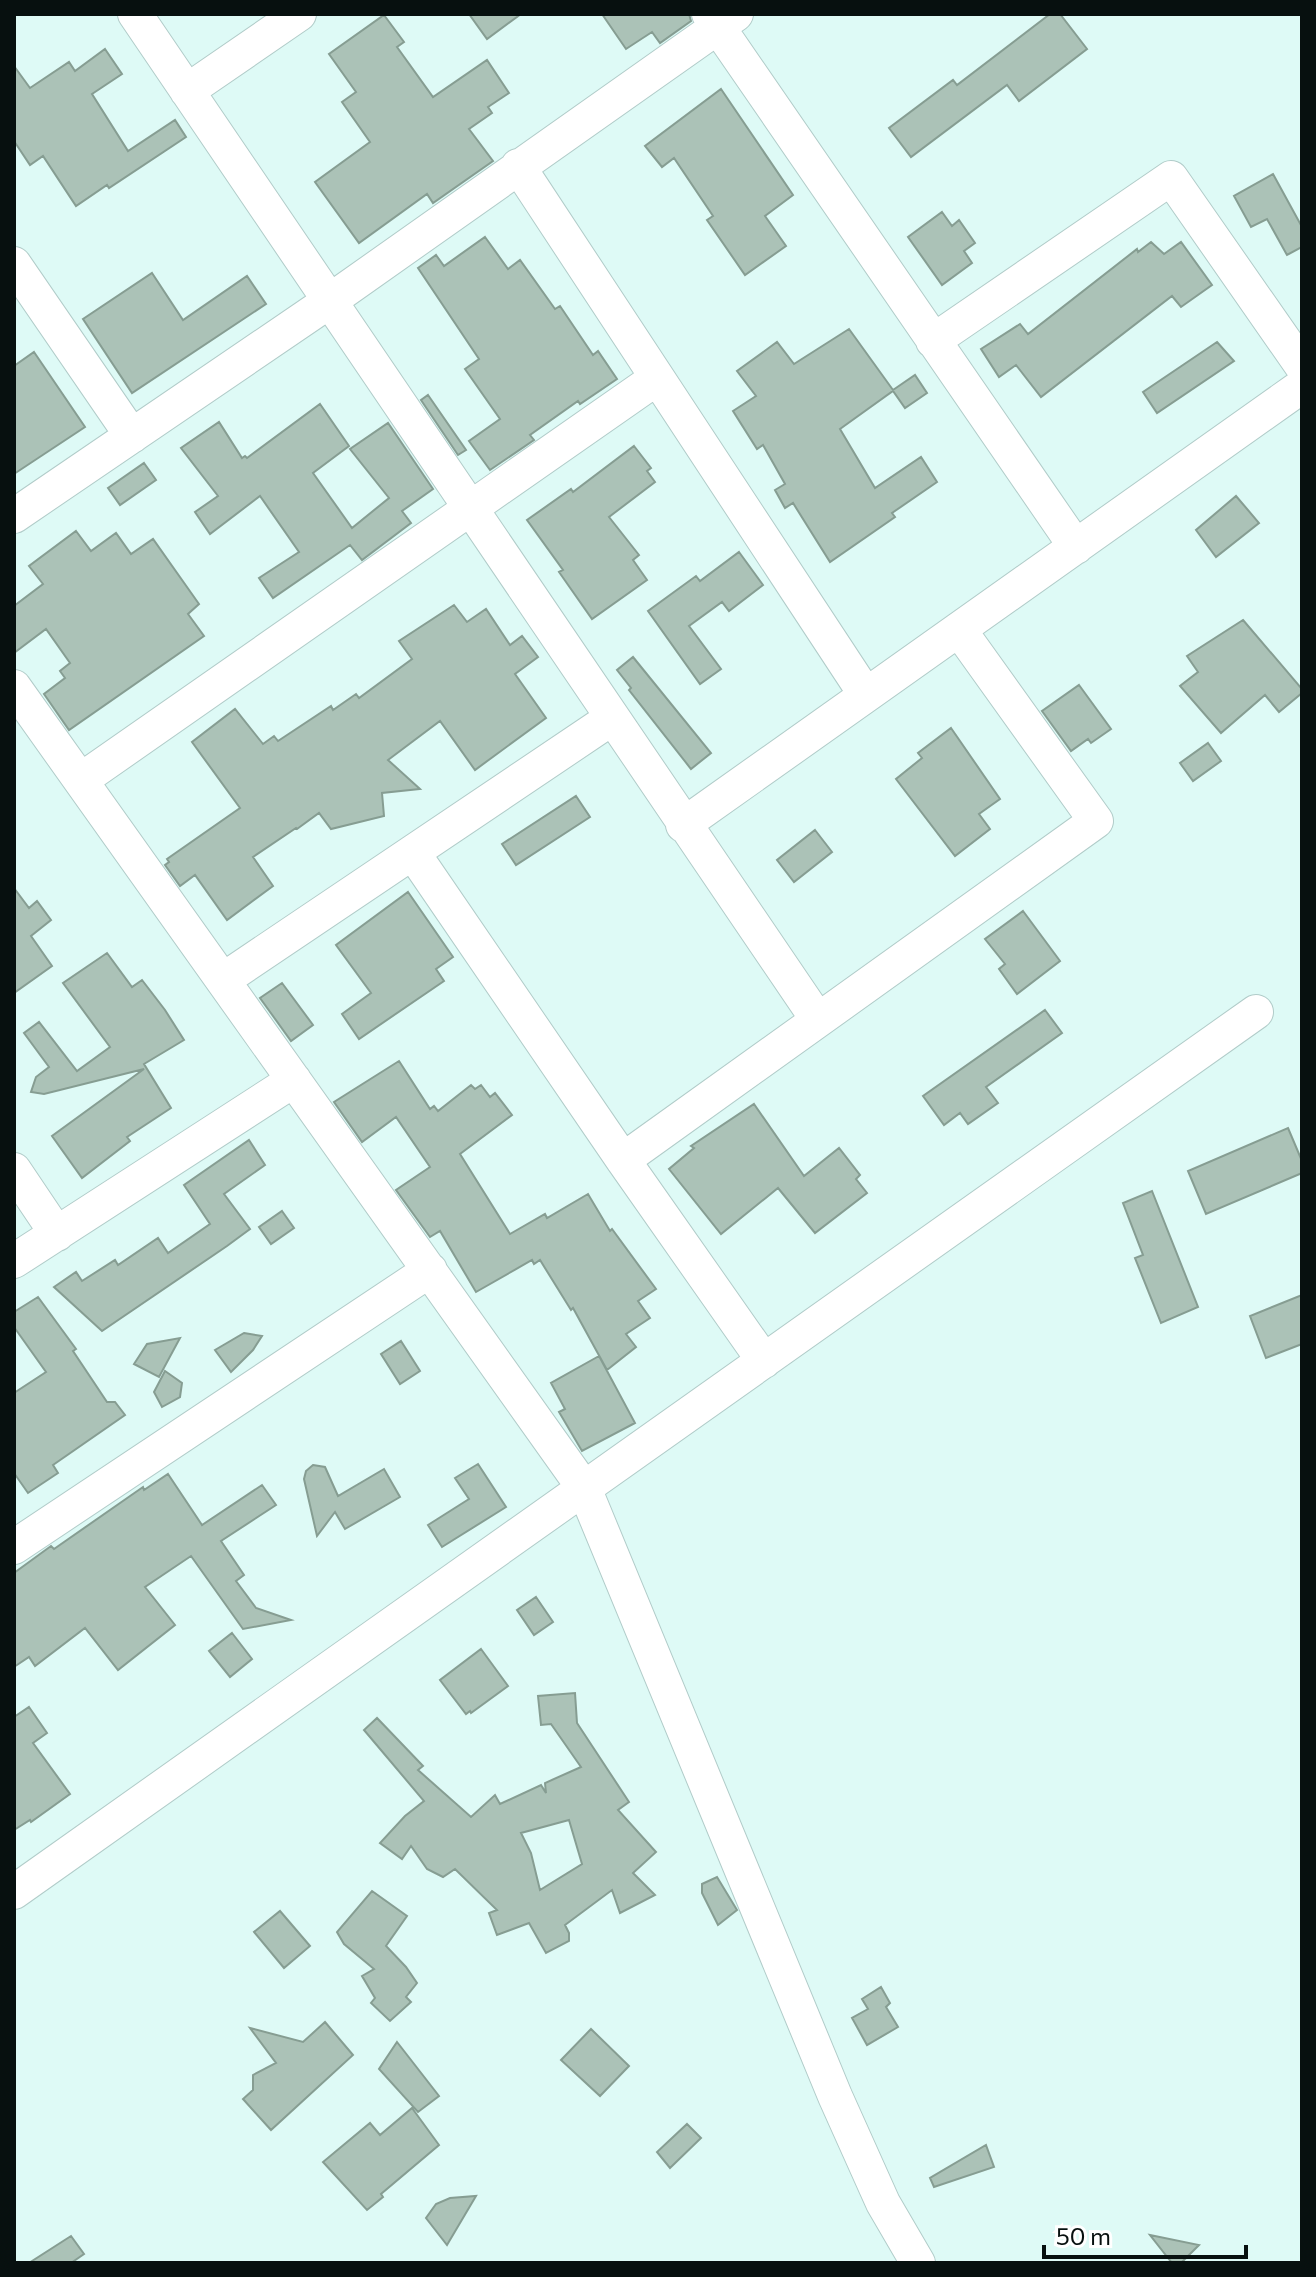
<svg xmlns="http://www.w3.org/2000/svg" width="1316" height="2277" viewBox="0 0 1316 2277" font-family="Commissioner,sans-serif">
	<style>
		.building { fill: #abc2b7; stroke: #869d92; stroke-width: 2; fill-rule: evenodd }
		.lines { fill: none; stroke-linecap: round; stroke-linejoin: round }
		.minor-casing { stroke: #b1ccc9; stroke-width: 36 }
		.minor { stroke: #fff; stroke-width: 34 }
	</style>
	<rect width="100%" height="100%" fill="#defaf6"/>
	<path class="building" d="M469,14H521L487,39Z
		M602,14H689L691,21L660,43L652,32L626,49Z
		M1050,14H1060L1087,49L1019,101L1007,85L911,157L889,128L953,80L957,85Z
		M384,15L404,42L397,47L433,97L487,60L509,93L488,107L492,113L469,129L493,161L433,203L427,194L359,243L315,182L370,142L342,102L356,92L329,54Z
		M105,49L122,74L92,94L128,151L175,120L186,137L109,188L107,185L76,206L43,156L30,165L14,141V66L30,88L69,62L75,71Z
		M721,89L793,195L765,216L786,246L745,275L707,220L713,216L674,158L662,167L645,146Z
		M1273,174L1302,227V247L1287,255L1267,219L1251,227L1234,196Z
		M942,212L952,226L959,220L975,243L964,251L972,263L942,285L908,237Z
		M485,237L508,269L520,260L555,309L560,306L593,355L598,351L617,379L580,404L578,401L530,435L534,440L490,470L469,441L500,419L465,369L479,359L418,268L436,255L444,266Z
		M1151,242L1164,254L1181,242L1212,285L1181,307L1172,296L1041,397L1016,365L999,377L981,349L1020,324L1028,334L1137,249L1138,252Z
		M152,273L183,320L247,276L266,304L132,393L83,319Z
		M849,329L893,390L915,375L927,393L905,408L893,391L840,429L875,488L921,457L937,482L892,513L895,517L830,562L793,503L785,508L775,490L785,484L763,445L757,449L733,411L756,396L737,371L777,342L794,364Z
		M1217,342L1234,361L1157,413L1143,392Z
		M34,352L85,427L14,474V366Z
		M428,395L466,450L458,455L421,400Z
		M320,404L349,446L313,473L352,528L389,498L350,449L388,423L433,489L402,511L411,523L362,560L350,545L273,598L259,578L299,552L260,496L210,534L195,512L218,496L181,448L219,422L242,458L245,456L247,458Z
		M634,446L651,468L647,471L655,482L609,517L639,555L633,560L647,580L592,619L559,572L563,570L527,520L571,489L573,492Z
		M144,463L156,480L120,505L108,488Z
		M1236,496L1259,523L1216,557L1196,530Z
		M76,531L91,551L116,533L131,554L153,539L199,604L188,614L204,636L69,730L44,694L65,678L60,671L70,663L46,629L14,653V606L43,584L29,566Z
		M739,552L763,585L729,611L722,602L689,626L721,669L700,684L648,611L696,576L700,581Z
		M454,605L467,622L486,609L510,645L522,636L538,657L515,674L546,718L475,770L440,721L388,760L420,789L382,793L384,816L331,829L319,813L297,829L296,828L253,857L273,886L227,920L195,875L180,886L165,865L169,862L167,859L240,808L192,742L235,709L263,744L274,736L278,741L331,706L333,710L356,694L359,698L412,659L399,641Z
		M1243,620L1302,689V693L1279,712L1265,695L1221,733L1180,686L1198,672L1187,656Z
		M633,657L711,753L691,769L629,690L631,688L617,670Z
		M1079,685L1111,729L1091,743L1088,739L1071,751L1042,711Z
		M951,728L1000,799L979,814L990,829L955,856L896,779L922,758L918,753Z
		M1208,743L1221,761L1193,781L1180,763Z
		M576,796L590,817L516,865L502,844Z
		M815,830L832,852L794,882L777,860Z
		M14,888L29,908L37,901L51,920L31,936L52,966L14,993Z
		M408,892L453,957L436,969L444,981L359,1039L342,1014L371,993L336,945Z
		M1023,911L1060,961L1017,994L999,969L1005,964L985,939Z
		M107,953L132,987L142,980L165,1010L184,1040L144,1064L171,1108L127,1137L130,1141L82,1178L52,1136L144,1069L44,1094L31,1092L36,1077L49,1067L24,1033L39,1022L77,1071L110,1047L63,983Z
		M282,983L313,1025L291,1041L260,998Z
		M1045,1010L1062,1033L986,1087L998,1103L968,1124L960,1113L944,1125L923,1096Z
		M399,1061L430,1109L434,1106L438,1111L471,1085L475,1089L481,1085L490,1097L495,1093L512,1115L460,1154L510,1234L545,1214L547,1218L588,1194L610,1231L612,1229L656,1289L638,1301L650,1318L626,1334L636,1347L607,1370L573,1308L571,1310L540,1260L534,1264L532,1260L476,1292L440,1231L430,1237L396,1190L430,1167L396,1117L362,1142L334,1102Z
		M754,1104L804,1176L839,1148L860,1175L856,1179L867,1193L815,1233L778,1188L721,1234L669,1169L694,1148L691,1146Z
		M1288,1128L1302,1161V1173L1206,1214L1188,1171Z
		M249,1140L265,1165L224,1194L250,1229L227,1246L102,1331L54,1287L76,1272L82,1281L115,1260L118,1265L158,1238L168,1253L210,1224L184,1185Z
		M1152,1191L1198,1307L1161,1323L1135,1258L1143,1255L1123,1203Z
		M282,1211L294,1228L271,1244L259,1227Z
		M1302,1295V1344L1266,1358L1250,1316Z
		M38,1297L76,1349L73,1351L107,1402H115L125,1415L53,1465L58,1473L28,1493L14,1473V1393L46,1372L14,1327V1312Z
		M244,1333L262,1336L253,1350L231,1372L215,1350Z
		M180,1338L159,1377L134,1364L147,1344Z
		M401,1341L420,1371L400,1384L381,1354Z
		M599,1356L635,1423L582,1451L559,1412L565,1409L551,1383Z
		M165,1371L182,1383L180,1397L162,1407L154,1392Z
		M478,1464L506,1507L442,1547L428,1525L469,1499L455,1478Z
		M313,1465L325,1467L338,1496L384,1469L400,1497L345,1529L335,1512L317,1536L304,1479L306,1471Z
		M168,1474L202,1525L262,1485L276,1505L221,1541L244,1575L236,1581L256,1608L291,1620L243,1629L191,1556L145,1587L175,1625L118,1670L85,1628L35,1666L29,1657L14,1667V1573L51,1546L54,1549L143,1487L144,1490Z
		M536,1597L553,1622L534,1635L517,1610Z
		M232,1633L252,1659L230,1677L209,1651Z
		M481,1649L508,1686L471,1713L470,1711L466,1714L440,1680Z
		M575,1693L577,1723L629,1802L618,1810L656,1852L633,1873L655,1895L620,1913L612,1890L565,1925L569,1933V1941L546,1953L529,1923L497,1935L489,1913L497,1910L455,1869L443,1877L427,1869L411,1846L402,1859L380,1843L405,1816L424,1801L364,1730L377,1718L423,1766L418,1770L471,1817L495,1795L500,1804L541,1785L546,1793L545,1783L581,1767L551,1724L541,1725L538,1696ZM569,1820L582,1864L540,1890L531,1853L521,1833Z
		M29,1707L47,1733L33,1743L70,1794L31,1822L30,1820L14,1830V1717Z
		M717,1877L737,1910L718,1925L702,1893V1884Z
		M372,1891L407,1916L386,1946L406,1967L417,1983L406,1997L411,2002L390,2021L371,2003L375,1998L362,1976L374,1969L344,1944L337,1932Z
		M280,1911L310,1946L284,1968L254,1932Z
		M881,1987L890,2003L886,2007L898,2027L867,2045L852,2018L868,2009L862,1999Z
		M325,2022L353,2055L271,2130L243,2099L253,2090V2075L276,2063L250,2028L303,2042Z
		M591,2029L629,2066L600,2096L561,2060Z
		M397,2042L439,2096L418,2112L379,2069Z
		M412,2108L439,2145L381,2194L383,2197L367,2210L323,2162L370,2123L380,2135Z
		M687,2124L701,2138L670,2168L657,2152Z
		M986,2145L994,2167L934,2187L930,2178Z
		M476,2196L447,2245L426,2218L436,2204L450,2198Z
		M1150,2235L1199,2245L1181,2263H1172Z
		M71,2236L84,2254L71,2263H29Z"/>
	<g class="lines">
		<defs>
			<path id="minor" d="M135,14L818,1020
				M709,14L1076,547
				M187,91L299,14
				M518,166L866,695
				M14,264L132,436
				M933,341L1171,178L1302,366
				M14,516L331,300L736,14
				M14,687L584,1488L835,2096L883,2203L918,2263
				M81,780L657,378
				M683,825L1302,386
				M413,853L623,1160L764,1361
				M223,980L612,718
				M623,1160L1096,821L960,631
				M14,1170L57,1234
				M14,1261L294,1080
				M14,1547L430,1270
				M14,1892L1256,1012"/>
		</defs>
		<use href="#minor" class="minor-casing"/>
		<use href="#minor" class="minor"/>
	</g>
	<rect width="1316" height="2277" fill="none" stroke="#07100f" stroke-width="32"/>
	<path d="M1044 2245v12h202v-12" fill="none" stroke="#07100f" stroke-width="4"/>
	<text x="1056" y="2245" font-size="24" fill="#07100f" stroke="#ffffff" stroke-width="6" paint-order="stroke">50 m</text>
</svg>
